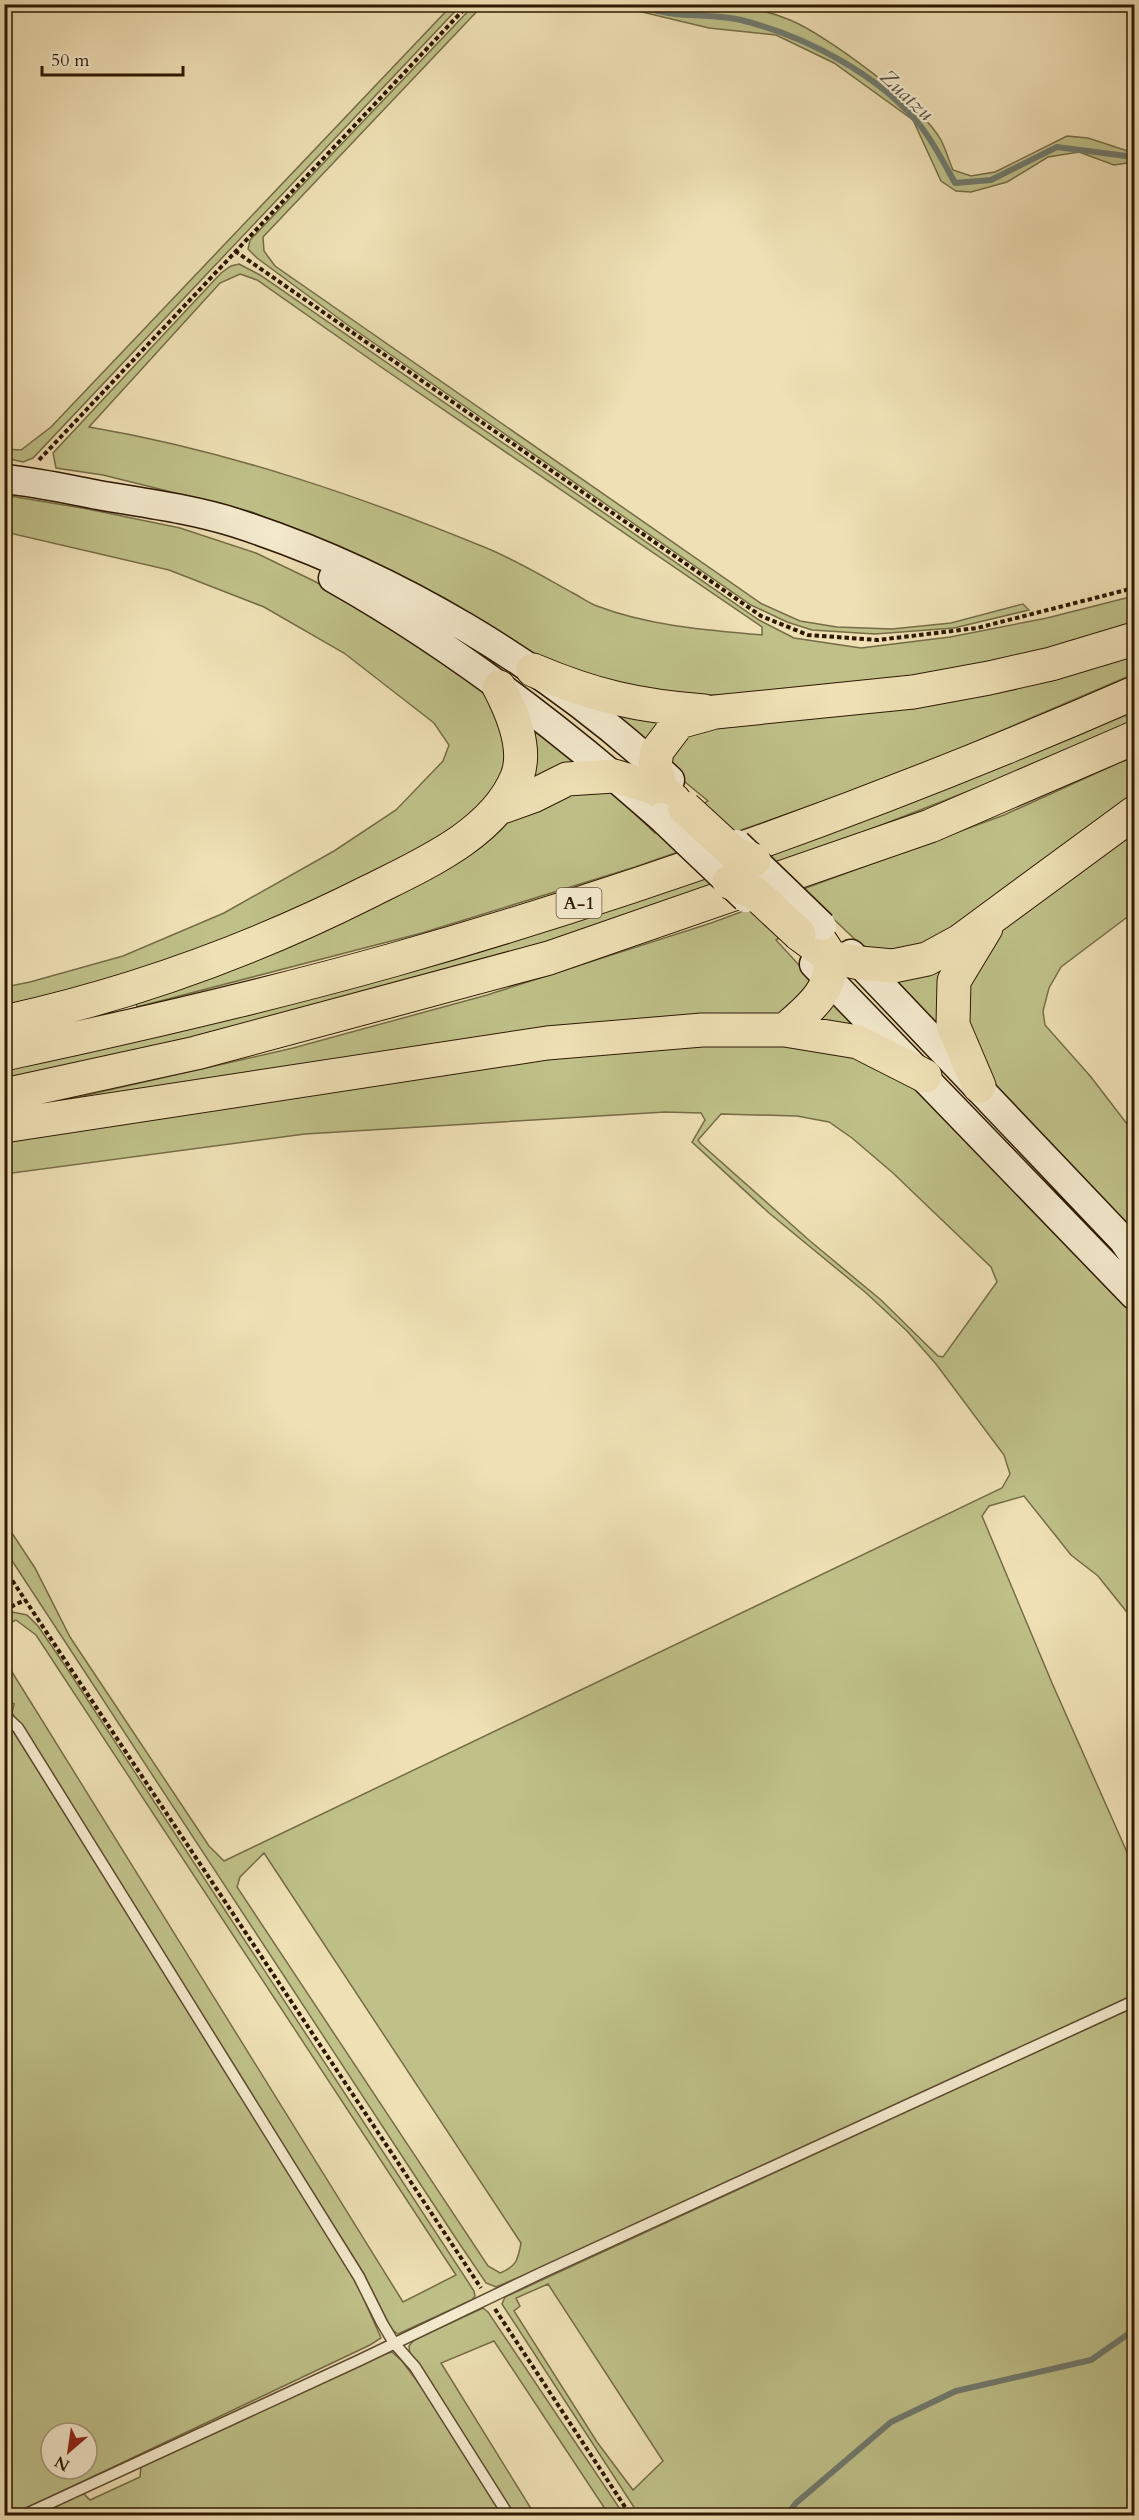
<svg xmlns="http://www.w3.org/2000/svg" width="1139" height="2520" viewBox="0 0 1139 2520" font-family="Cardo,serif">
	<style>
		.green { fill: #bfc189; stroke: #766c46; stroke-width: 1.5; fill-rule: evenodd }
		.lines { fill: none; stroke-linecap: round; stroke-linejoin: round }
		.stream { stroke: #707a6f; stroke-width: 6 }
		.lane-casing { stroke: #5e4a2f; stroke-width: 13 }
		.secondary-casing { stroke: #2d1802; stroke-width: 31 }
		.highway-casing { stroke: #2d1802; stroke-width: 35 }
		.path { stroke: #2d1802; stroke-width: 4; stroke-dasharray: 4.5 3; stroke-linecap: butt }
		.lane { stroke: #f5ebcf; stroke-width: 10 }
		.secondary { stroke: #f5ebcf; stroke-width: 28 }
		.highway { stroke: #efe0b5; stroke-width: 33 }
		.secondary-bridge-casing { stroke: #2d1802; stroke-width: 31; stroke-linecap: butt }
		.highway-bridge-casing { stroke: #2d1802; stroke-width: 35; stroke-linecap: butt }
		.secondary-bridge { stroke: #f5ebcf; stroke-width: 28 }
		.highway-bridge { stroke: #efe0b5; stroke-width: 33 }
		.labels { text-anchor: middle; stroke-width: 4.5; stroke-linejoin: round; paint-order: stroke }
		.shield { fill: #f5ebcf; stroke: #695740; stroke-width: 1.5 }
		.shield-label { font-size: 18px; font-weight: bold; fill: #2d1802 }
		.water-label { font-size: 21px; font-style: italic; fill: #545141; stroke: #f5ebcf }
	</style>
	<rect width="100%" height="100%" fill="#efe0b5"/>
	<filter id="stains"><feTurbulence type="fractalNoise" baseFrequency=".00333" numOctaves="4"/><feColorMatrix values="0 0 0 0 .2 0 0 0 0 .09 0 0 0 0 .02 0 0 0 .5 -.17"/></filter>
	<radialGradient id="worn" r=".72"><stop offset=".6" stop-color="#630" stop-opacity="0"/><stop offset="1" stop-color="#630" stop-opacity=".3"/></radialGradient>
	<path class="green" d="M723,4C747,6 768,11 790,20C827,35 922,106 941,140C946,150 949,161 953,170L971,176L995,172L1067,136L1088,138L1134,153V162L1114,165L1079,152L1048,157L1007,182L971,192L956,191L941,181L913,120L834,63L776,35L709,28L638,11L619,5Z
		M452,5H461L33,458L23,462L5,458V449L21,450L51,427Z
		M474,5H483L263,237L264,251L275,266L762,604L800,621L837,627L892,629L951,623L1023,604L1029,610L954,628L875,634L812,630L787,622L751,605L345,323L257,258L248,249L250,240Z
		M239,264L260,275L759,620L794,638L861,648L950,637L1047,618L1134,596V624L1072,645L953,670L811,695H682L604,683L537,657L347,553L252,512L103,475L56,468L53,453L221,273L231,266ZM240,274L257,280L381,367L762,627V635C707,630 649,626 597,606C588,603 581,597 573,593C544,577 514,559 484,547C357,495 225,450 89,427L220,283Z
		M4,495L88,509L180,528L256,553L314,581L387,622L478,686L494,707L505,731V778L473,817L385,870L157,968L5,1010V987L30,982L123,956L224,913L334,851L396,810L443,761L449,745L434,723L344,653L264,607L169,570L5,532Z
		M1134,650V674L890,778L635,867L422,933L137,1007L136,1001L522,812L603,784L640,811L636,815L655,833L708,801L668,768C671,745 685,735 703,723Z
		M598,706L663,719L645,744Z
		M1134,708V722L1028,768L838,842L649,911L504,955L205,1036L5,1081V1067L38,1060Z
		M530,724L581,764L528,784Z
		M1134,756V798L954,930L908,950L882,955L861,945L824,910L776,940L810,977L811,988L783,1015L75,1105L74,1098L293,1048L487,995L711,923L1004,815Z
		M1134,825V912L1061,967L1049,988L1043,1011L1045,1025L1091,1077L1134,1133V1242L976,1064L967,1025L966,985L1005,923Z
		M948,962L942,1030L896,980Z
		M834,1001L864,1030L819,1020Z
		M729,1040L848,1051L917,1089L971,1139L1134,1312V1621L1098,1576L1071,1555L1024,1496L989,1506L982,1516L1052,1683L1134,1868V1995L602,2242L496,2287L486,2283L455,2237L5,1550L4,1521L35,1568L70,1637L209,1846L224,1861L1002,1488L1010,1474L1004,1455L936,1364L907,1331L865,1292L769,1213L692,1142L705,1120L701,1113L665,1112L305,1134L5,1174V1140L471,1067ZM721,1114L797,1116L829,1122L852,1138L893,1173L991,1267L997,1282L943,1357L938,1356L881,1300L810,1241L701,1144L698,1140ZM264,1853L521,2243C518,2260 516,2267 500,2273L488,2266L237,1887L240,1877Z
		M12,1612L27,1615L38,1626L68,1670L474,2291L475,2296L472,2300L398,2334L391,2329L363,2272L12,1713L14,1704L5,1699L4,1659L403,2302L456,2275L36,1635L16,1620L5,1625V1615Z
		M4,1722L15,1734L330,2238L358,2286L381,2338L370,2345L10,2516L4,2515ZM51,2433H87V2469H51Z
		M1134,2007V2515H639L502,2304L505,2297ZM548,2284L663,2461L633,2490L597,2442L514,2311L520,2306L516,2298Z
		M483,2308L488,2312L624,2515H609L494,2341L441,2363L535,2515H514L410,2355L409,2346L414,2340Z
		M392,2352L402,2361L426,2393L502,2515L35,2516L83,2493L90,2500L140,2477L141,2466L378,2356Z"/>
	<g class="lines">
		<path class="stream" d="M638,4C670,20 707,12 741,20C805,36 881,75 922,128C935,145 945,165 955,183L991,180L1057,147L1134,157
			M786,2516L796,2503L891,2422L956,2391L1091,2360L1134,2330"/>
		<defs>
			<path id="lane" d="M4,1715L18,1728L359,2277L382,2323L394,2343L415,2367L509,2516
				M22,2516L360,2360L541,2273L1134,2001"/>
			<path id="secondary" d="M4,479C36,482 67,489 98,495C144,503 192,509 236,523C394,574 548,666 670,780
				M333,578C450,644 560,728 661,817
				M851,954L1123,1240L1134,1256
				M814,964L1134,1295"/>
			<path id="highway" d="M533,670C594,696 638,706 704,711
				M502,807L533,796L567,779L614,776L661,790L674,800
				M672,811L661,790L655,765L657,751L679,722L715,712L913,692L989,678L1051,664L1134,639
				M799,934L830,957L860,963L893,966L927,959L960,941L1134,813
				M4,1022C132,994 253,950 370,891C422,865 494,834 517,777C528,748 512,712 499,687
				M785,1030C806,1011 834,991 830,959C829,952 822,944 818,938
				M4,1054C135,1026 265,996 393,960C646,888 894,798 1134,693
				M979,1086L953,1025L954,981L986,928
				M4,1095L196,1053L549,958L930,826L1134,738
				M4,1126L547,1043L702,1030H785L858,1042L925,1076"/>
		</defs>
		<use href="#lane" class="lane-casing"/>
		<use href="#secondary" class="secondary-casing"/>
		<use href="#highway" class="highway-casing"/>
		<path class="path" d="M235,251L761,616L808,635L878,640L977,628L1134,588
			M39,460L469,4
			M4,1568L481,2288
			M4,1610L25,1600
			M495,2309L631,2516"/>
		<use href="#lane" class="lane"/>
		<use href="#secondary" class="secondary"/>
		<use href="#highway" class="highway"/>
		<defs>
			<path id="secondary-bridge" d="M661,817L746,898
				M737,844L822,926"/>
			<path id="highway-bridge" d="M685,808L735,854L754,860
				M729,882L755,893L799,934"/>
		</defs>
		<use href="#secondary-bridge" class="secondary-bridge-casing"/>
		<use href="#highway-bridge" class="highway-bridge-casing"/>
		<use href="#secondary-bridge" class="secondary-bridge"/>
		<use href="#highway-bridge" class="highway-bridge"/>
	</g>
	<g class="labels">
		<rect class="shield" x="556.5" y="888" width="45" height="30" rx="4.5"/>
		<g class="shield-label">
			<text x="579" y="909">A-1</text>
		</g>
		<g class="water-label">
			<text transform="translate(907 95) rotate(43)" y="7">Zuatzu</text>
		</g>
	</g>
	<rect width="1139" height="2520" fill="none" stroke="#efe0b5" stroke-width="24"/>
	<rect x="6" y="6" width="1127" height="2508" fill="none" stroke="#2d1802" stroke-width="3"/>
	<rect x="12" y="12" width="1115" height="2496" fill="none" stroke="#2d1802" stroke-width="1.5"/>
	<g transform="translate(69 2451) rotate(209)"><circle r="28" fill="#f5ebcf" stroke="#a5977d" stroke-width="1.5"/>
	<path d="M0-4.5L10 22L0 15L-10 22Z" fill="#8f2418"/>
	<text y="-9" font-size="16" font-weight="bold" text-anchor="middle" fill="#2d1802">N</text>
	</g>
	<path d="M42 66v9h141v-9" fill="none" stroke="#2d1802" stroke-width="3"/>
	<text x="51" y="66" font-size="18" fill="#2d1802" stroke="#f5ebcf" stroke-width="4.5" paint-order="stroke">50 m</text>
	<rect width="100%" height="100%" filter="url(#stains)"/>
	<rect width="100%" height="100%" fill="url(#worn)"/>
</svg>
